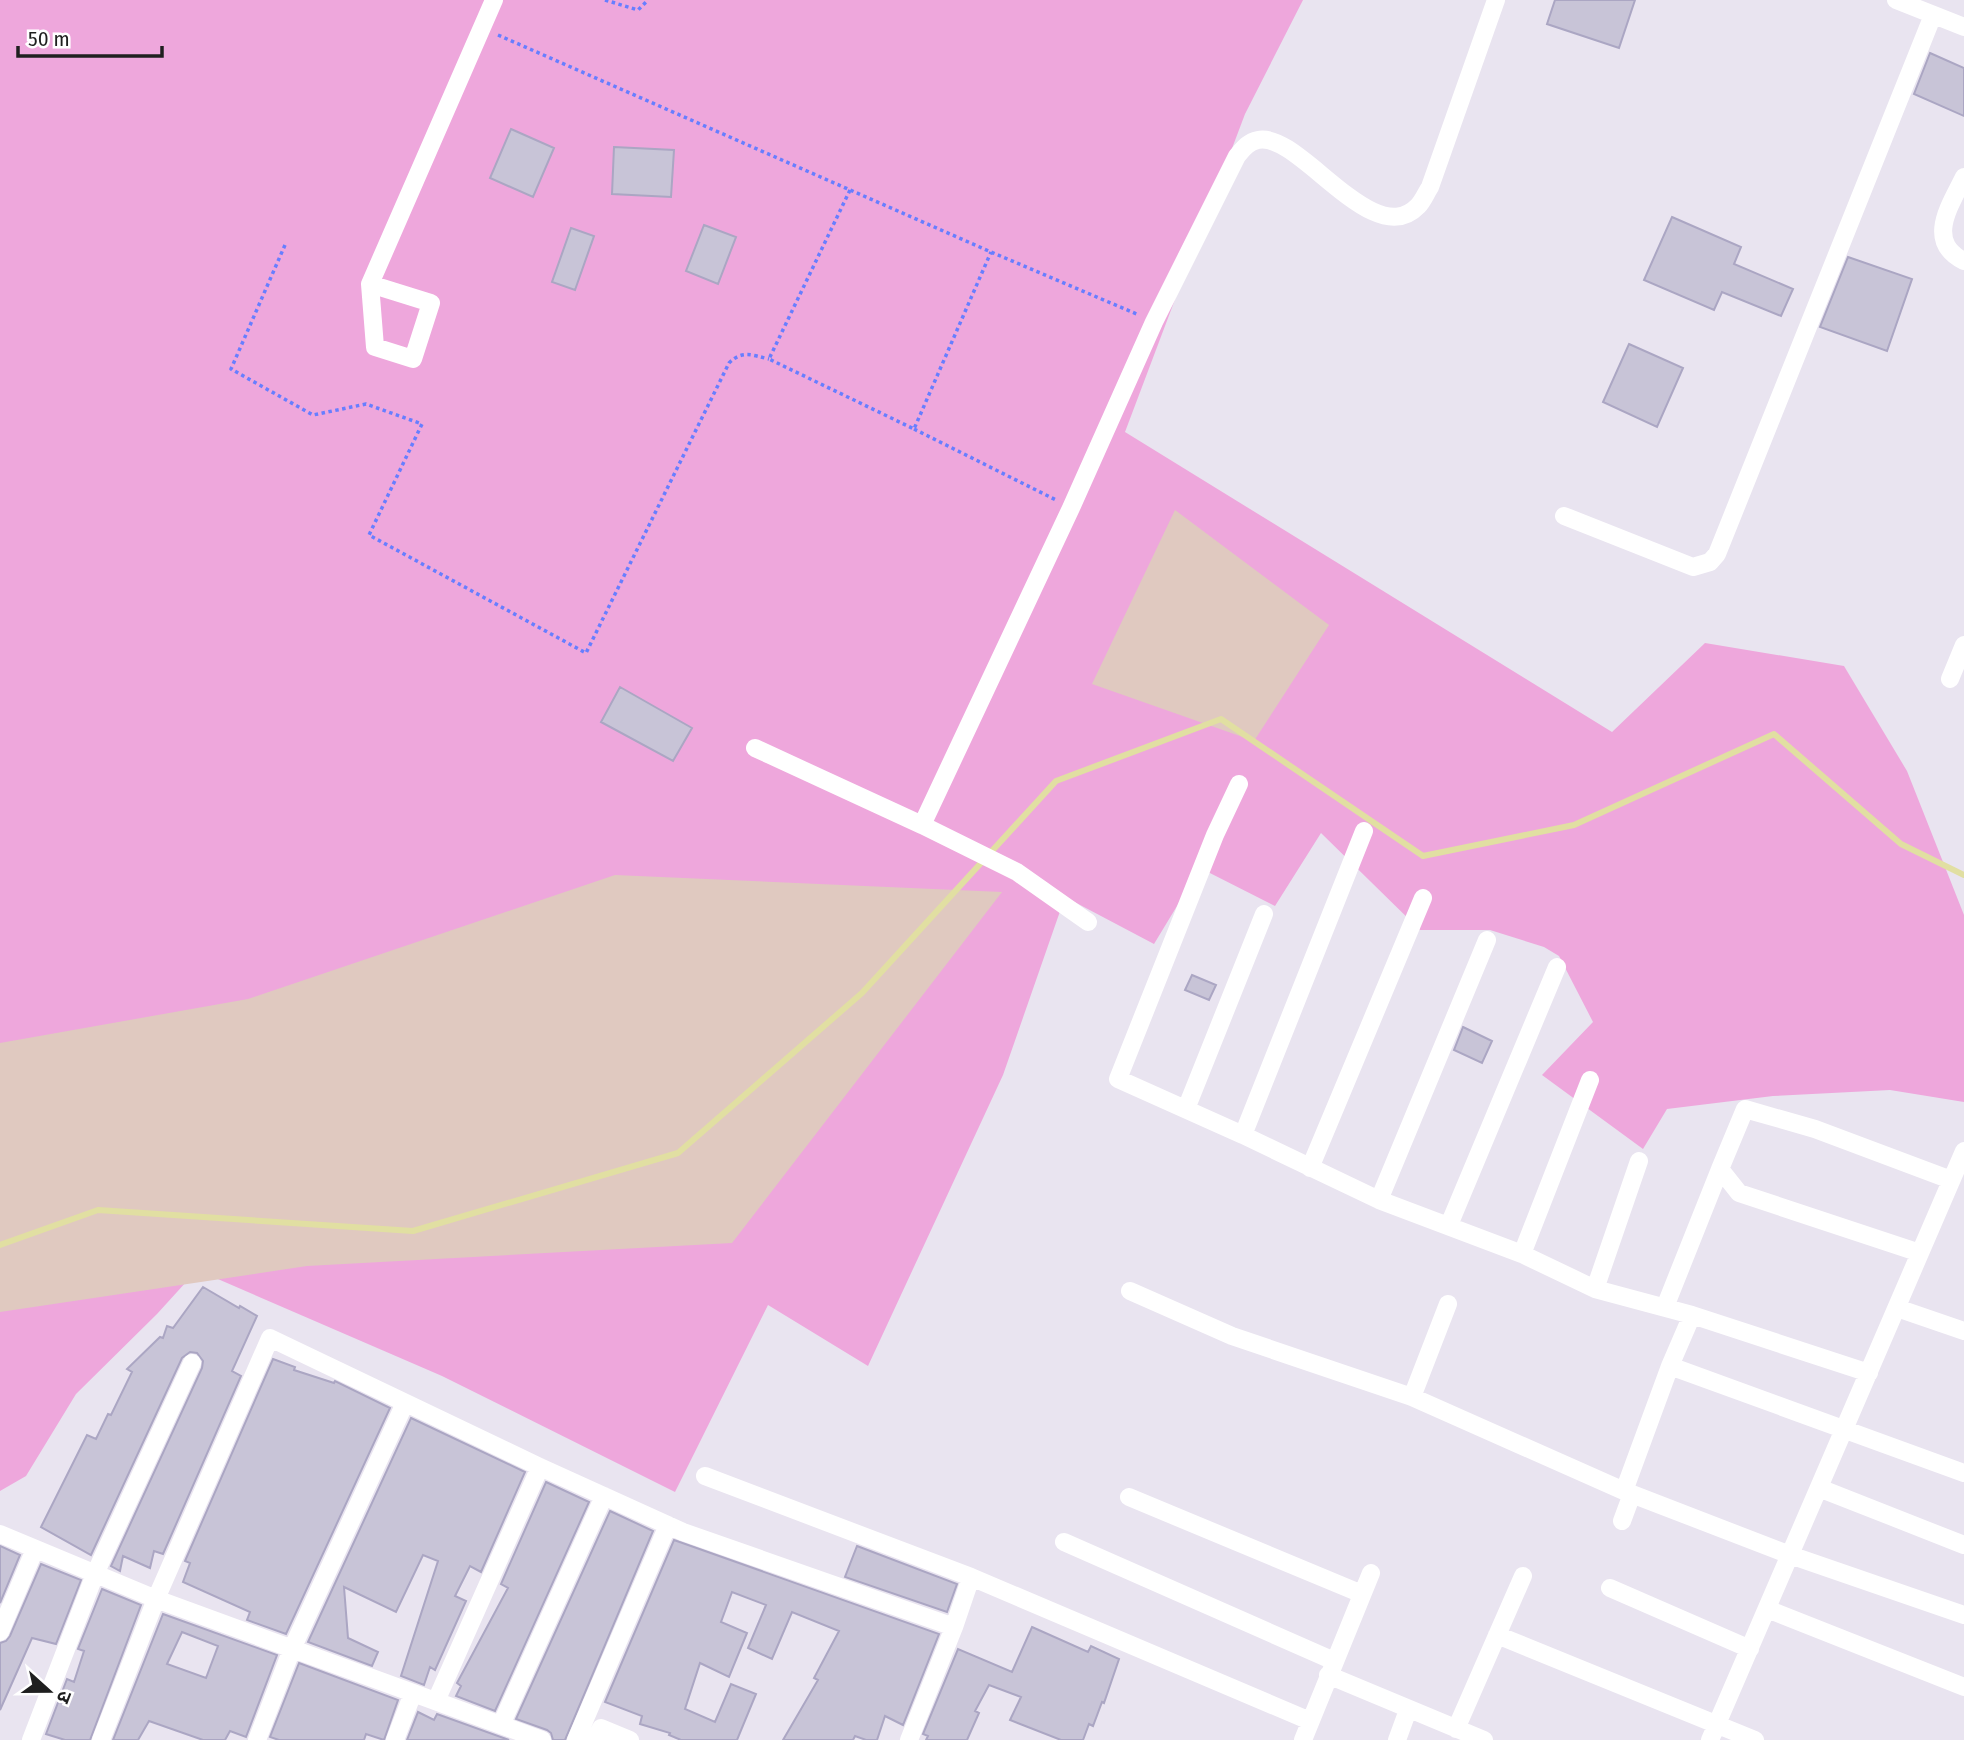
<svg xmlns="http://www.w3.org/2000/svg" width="1964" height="1740" viewBox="0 0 1964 1740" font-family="'Fira Sans Condensed','Noto Sans Devanagari',sans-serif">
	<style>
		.grass { fill: #eea7dc }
		.wetland { fill: #e0c9c0 }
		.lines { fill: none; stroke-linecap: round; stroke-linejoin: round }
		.stream { stroke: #e1dfa2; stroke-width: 6 }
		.building { fill: #c8c4d7; stroke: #aba6c3; stroke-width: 2; fill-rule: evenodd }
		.path { stroke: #677eff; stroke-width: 3.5; stroke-dasharray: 3.5 3.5; stroke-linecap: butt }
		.street { stroke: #fff; stroke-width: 18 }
	</style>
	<rect width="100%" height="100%" fill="#e9e4f0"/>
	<path class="grass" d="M0,0H1303L1245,114L1125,432L1612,732L1705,643L1844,666L1907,771L1964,915V1102L1890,1090L1773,1096L1667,1109L1643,1149L1542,1075L1593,1022L1559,956L1544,947L1490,930H1420L1321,833L1275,906L1200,868L1154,944L1065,897L1003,1075L868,1366L768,1305L675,1492L442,1376L197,1270L157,1314L76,1394L26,1476L0,1491Z"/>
	<path class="wetland" d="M1175,510L1329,625L1254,741L1092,684Z
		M615,875L1002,892L732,1243L307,1266L0,1312V1043L248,999Z"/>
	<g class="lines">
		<path class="stream" d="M0,1245L98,1210L413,1231L678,1153L862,993L1056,781L1221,719L1423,856L1574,825L1774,734L1901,844L1964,875"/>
	</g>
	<path class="building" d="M1555,0H1635L1619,48L1547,24Z
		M1930,53L1964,68V116L1914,94Z
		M511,129L554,148L533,197L490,178Z
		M614,147L674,150L671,197L612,194Z
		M1672,217L1741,247L1734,264L1793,289L1781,316L1722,292L1714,310L1644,280Z
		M704,225L736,237L718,284L686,271Z
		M571,228L594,236L575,290L552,282Z
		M1848,257L1912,279L1887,351L1820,327Z
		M1629,344L1683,368L1657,427L1603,402Z
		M620,687L692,728L673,761L601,722Z
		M1192,975L1216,985L1209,1000L1185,990Z
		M1463,1027L1492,1041L1482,1063L1454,1050Z
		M203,1287L239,1308L240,1306L257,1316L232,1371L241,1376L163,1554L154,1551L150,1568L123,1556L120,1571L111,1566L202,1368L203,1361L197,1353L190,1352L182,1358L91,1555L41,1527L87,1435L96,1439L108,1414L111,1415L132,1372L127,1369L160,1337L163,1338L167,1326L173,1328Z
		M273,1359L295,1367L294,1370L334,1383L335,1381L390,1408L286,1634L247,1620L250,1612L183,1582L190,1563L185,1561Z
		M411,1418L525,1472L481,1572L470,1566L455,1596L466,1601L435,1670L430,1667L424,1685L401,1676L438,1561L423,1555L396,1612L344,1587L348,1638L378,1652L372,1666L308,1642Z
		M546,1482L589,1502L495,1711L456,1696L461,1686L457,1683L508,1588L501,1584Z
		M610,1511L653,1531L565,1740H553L551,1733L547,1730L516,1719Z
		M674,1540L939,1634L903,1725L885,1716L877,1740H866L855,1736L853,1740H783L818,1680L814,1678L839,1631L792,1612L772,1659L748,1648L766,1605L732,1592L721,1622L747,1633L729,1677L700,1663L685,1709L715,1722L731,1684L756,1694L737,1740H681L669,1735L670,1733L640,1724L642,1716L605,1702Z
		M0,1546L20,1555L0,1603Z
		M857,1546L957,1584L947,1612L845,1577Z
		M41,1564L81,1580L56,1644L32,1638L0,1710V1643L6,1641L10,1636Z
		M102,1589L141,1605L90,1740H65L46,1734L67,1679L74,1682L84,1651L78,1649Z
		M163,1614L277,1655L246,1737L230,1731L225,1740H203L149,1721L138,1740H113ZM182,1632L218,1646L206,1678L167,1664Z
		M1032,1627L1088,1652L1091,1646L1119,1659L1104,1703L1102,1702L1093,1726L1089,1724L1083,1740H1061L1010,1720L1021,1697L989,1685L975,1711L979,1713L967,1740H926L928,1736L923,1734L958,1649L1012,1672Z
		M299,1663L398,1700L384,1740L366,1734L364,1740H279L270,1737Z
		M418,1712L434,1720L437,1714L509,1740H407Z"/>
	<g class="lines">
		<path class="path" d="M605,0L638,10L648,0
			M498,35L991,252L1139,315
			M850,190L769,359L914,429L991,252
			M285,245L231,369L313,415L366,404L422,424L369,535L586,653L729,363C742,350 752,355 769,359
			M914,429L1056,500"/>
		<path class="street" d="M1896,0L1964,27
			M1964,177C1950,206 1925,241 1964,261
			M370,284L431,303L413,359L375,347L370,284L494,0
			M1564,516L1693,567L1710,562L1717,554L1933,15
			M1950,679L1964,645
			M755,748L922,825L1071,508L1154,322L1237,156C1243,149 1248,142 1258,140C1299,131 1373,253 1418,206C1423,201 1426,193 1430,187L1496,0
			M1239,784L1215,835L1118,1079L1243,1135L1379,1200L1522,1254L1595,1289L1692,1315L1869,1373
			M922,825L1017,872L1088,922
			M1186,1109L1264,914
			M1243,1135L1364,831
			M1310,1168L1423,898
			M1379,1200L1487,940
			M1449,1225L1557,967
			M1920,1253L1739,1193L1720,1169L1745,1109L1815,1129L1951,1180
			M1522,1254L1590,1080
			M1595,1289L1639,1161
			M1130,1291L1232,1336L1412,1397L1624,1491L1790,1555L1964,1615
			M1665,1307L1720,1169
			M1897,1308L1964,1331
			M1670,1366L1964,1473
			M1412,1397L1448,1304
			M705,1476L971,1577L1310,1721
			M1819,1488L1964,1545
			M1624,1491L1670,1366L1692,1315
			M1129,1497L1362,1594
			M1622,1521L1632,1494
			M0,1534L156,1599L542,1740
			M1064,1542L1334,1661
			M1610,1588L1750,1649
			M1767,1609L1964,1687
			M0,1632L35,1549
			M1497,1635L1755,1740
			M1328,1675L1484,1740
			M436,1701L540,1467
			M501,1725L604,1496
			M1456,1729L1523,1576
			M31,1740L95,1574L192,1363
			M101,1740L156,1599L270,1338L540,1467L683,1532L954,1627
			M257,1740L292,1649L405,1403
			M395,1740L413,1693
			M576,1740L668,1525
			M595,1740L601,1728L630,1740
			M909,1740L954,1627L971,1577
			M1303,1740L1371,1573
			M1397,1740L1408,1710
			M1710,1740L1964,1151"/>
	</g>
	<g transform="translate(49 1691) rotate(111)" stroke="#ffffff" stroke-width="5" paint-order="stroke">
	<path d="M0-5L12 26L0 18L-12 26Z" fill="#1f1f1f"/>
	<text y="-10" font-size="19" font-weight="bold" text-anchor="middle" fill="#1f1f1f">उ</text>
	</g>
	<path d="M18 46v10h144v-10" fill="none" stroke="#1f1f1f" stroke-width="3.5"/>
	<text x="28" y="46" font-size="21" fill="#1f1f1f" stroke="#ffffff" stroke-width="5" paint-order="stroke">50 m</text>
</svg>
